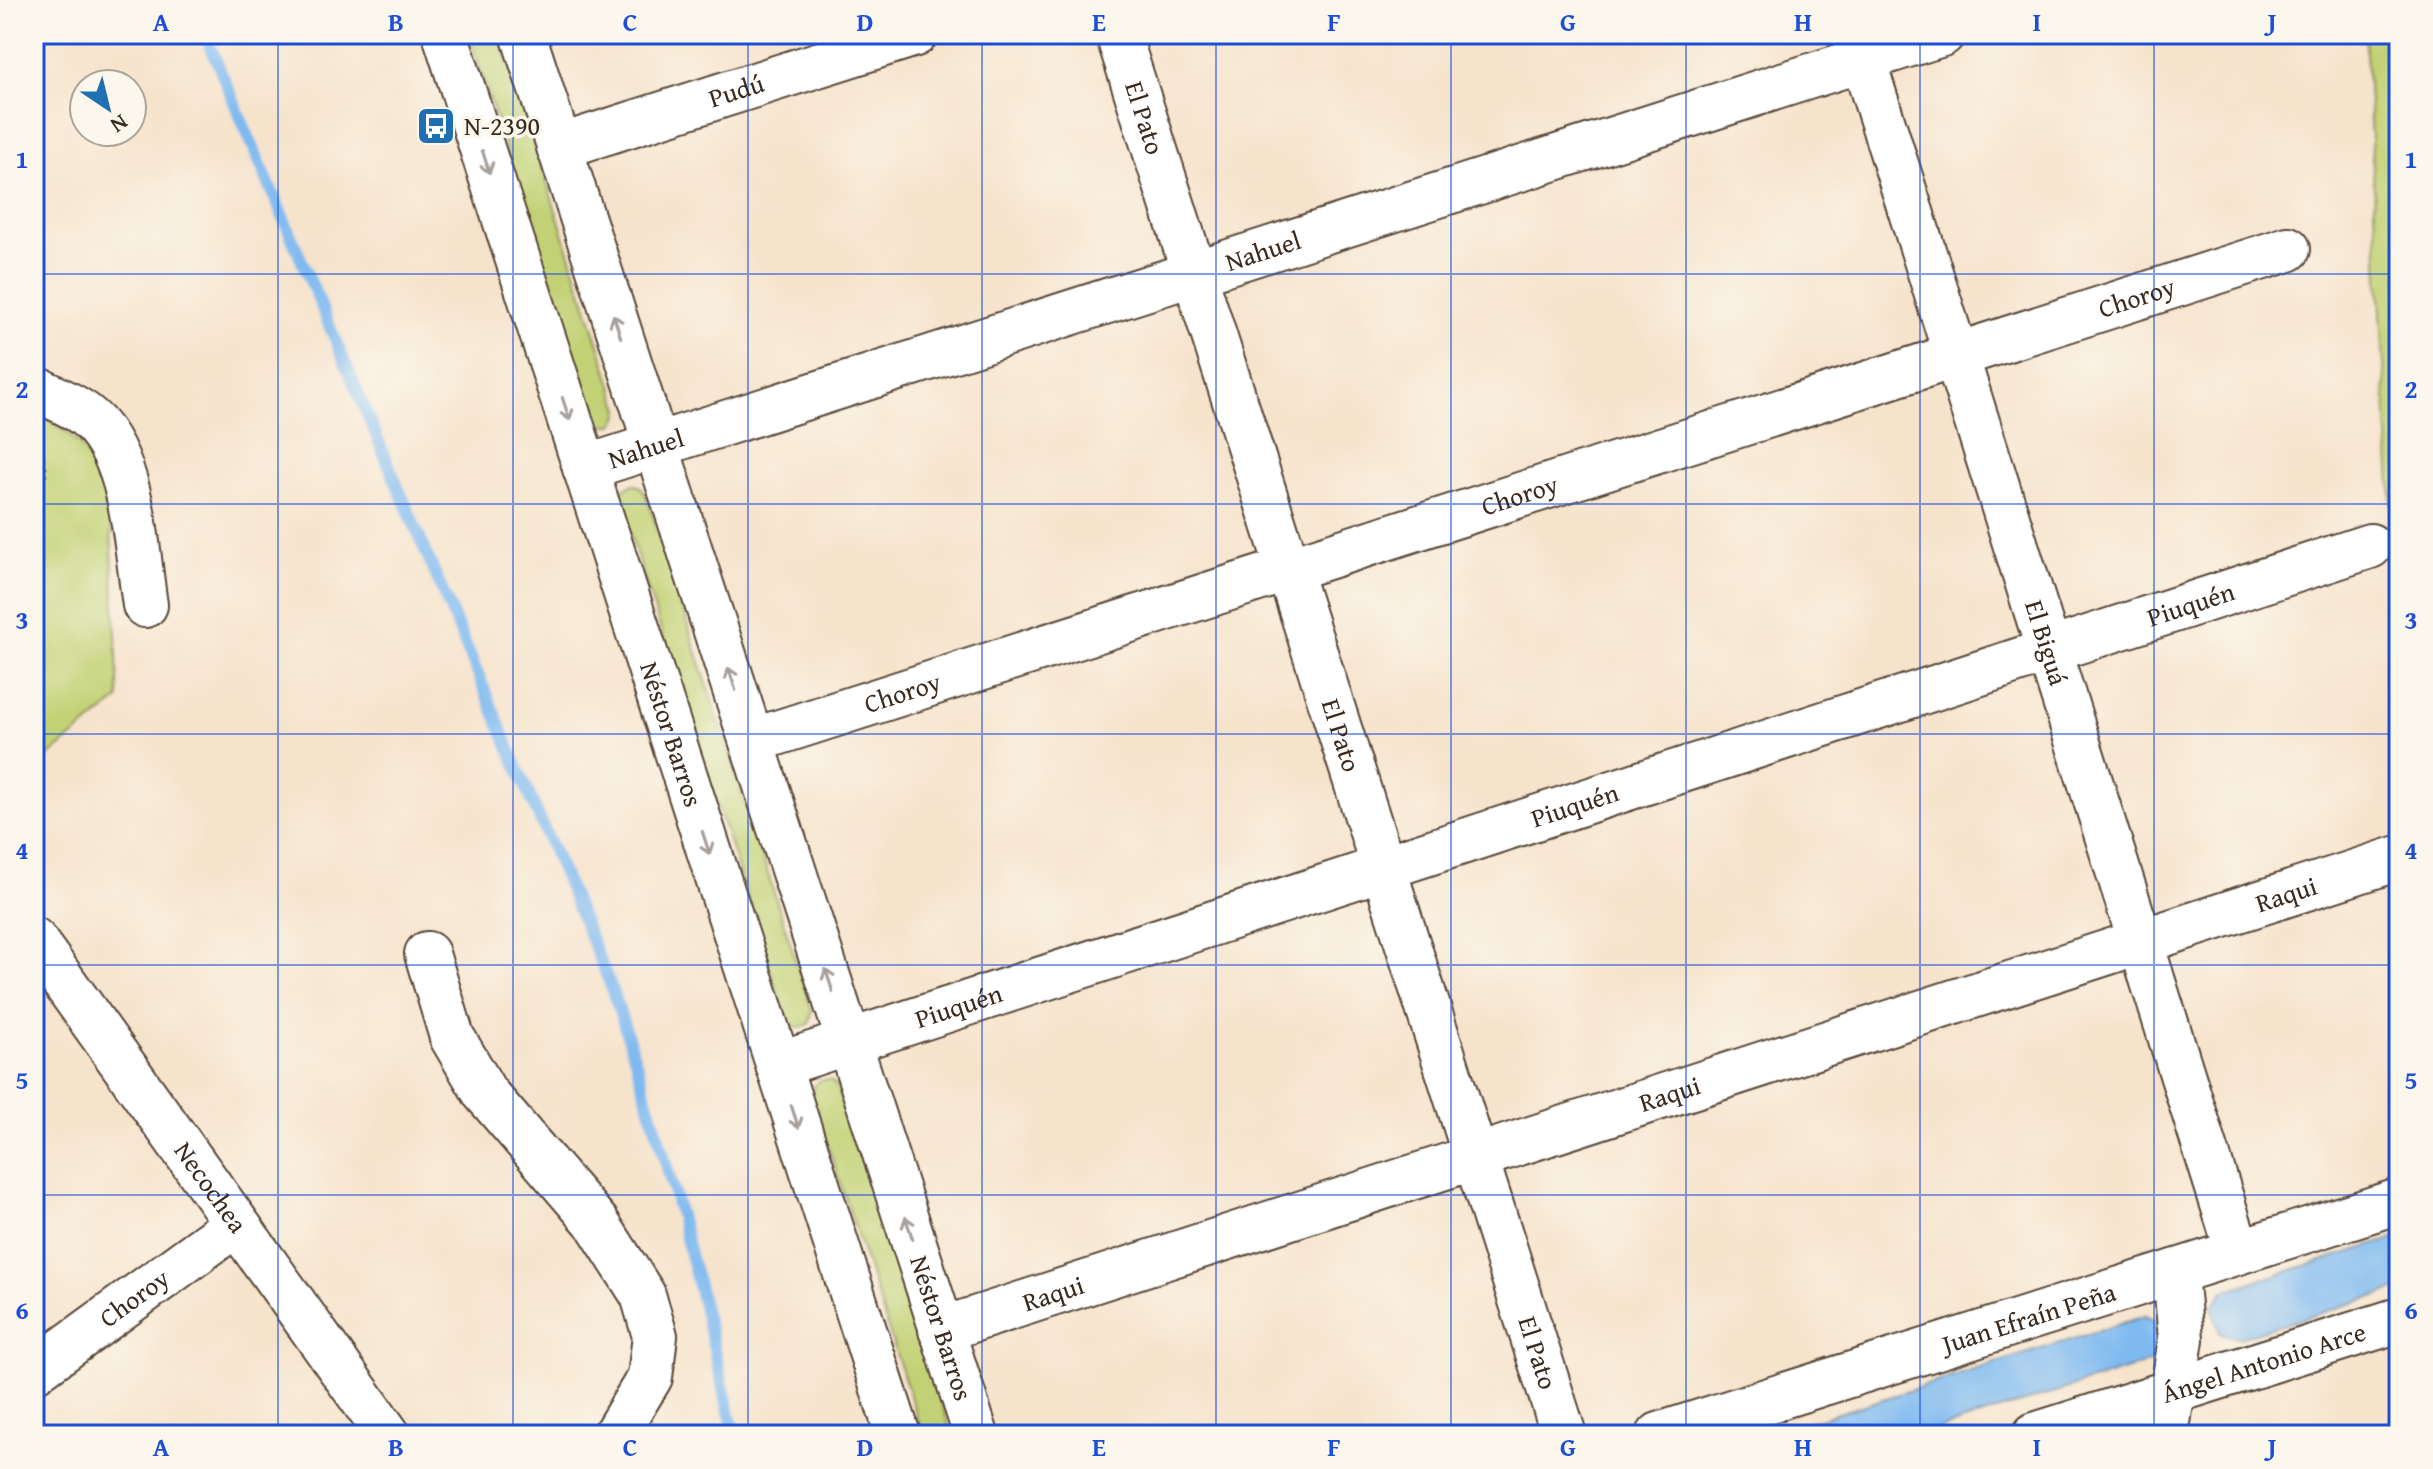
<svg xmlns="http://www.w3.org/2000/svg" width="2433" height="1469" viewBox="0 0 2433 1469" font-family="'Gentium Book Plus',serif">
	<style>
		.green { fill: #c2d174; stroke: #7e7e49; stroke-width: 2 }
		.water { fill: #7eb9f0; stroke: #5c7287; stroke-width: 2 }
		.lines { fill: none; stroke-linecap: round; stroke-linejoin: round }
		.stream { stroke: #7eb9f0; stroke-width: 12 }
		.minor-casing { stroke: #574638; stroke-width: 48 }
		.path { stroke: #574638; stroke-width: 5; stroke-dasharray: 2 6; stroke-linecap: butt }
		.minor { stroke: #fff; stroke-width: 44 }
		.oneway { stroke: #a79f9a }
		.grid { fill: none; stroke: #1d4ed8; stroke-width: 2; stroke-opacity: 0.55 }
		.labels { text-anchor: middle; stroke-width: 7; stroke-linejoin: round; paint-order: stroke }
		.street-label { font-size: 26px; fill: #3b2a1e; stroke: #fbf7ec }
		.poi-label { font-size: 26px; fill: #3b2a1e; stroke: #fbf7ec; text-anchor: start }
		.neatline { fill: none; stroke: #1d4ed8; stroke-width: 3 }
		.grid-label { font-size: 26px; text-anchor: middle; font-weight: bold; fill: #1d4ed8 }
	</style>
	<rect width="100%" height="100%" fill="#fbf7ec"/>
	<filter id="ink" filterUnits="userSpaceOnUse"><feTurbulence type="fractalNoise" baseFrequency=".0125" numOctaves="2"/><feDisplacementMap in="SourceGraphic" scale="16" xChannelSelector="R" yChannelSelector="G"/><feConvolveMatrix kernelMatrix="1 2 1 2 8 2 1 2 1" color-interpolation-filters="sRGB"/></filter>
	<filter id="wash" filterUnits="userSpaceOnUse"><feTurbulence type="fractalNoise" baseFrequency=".006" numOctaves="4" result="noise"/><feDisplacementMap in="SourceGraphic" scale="32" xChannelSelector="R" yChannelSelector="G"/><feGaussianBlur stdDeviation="1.8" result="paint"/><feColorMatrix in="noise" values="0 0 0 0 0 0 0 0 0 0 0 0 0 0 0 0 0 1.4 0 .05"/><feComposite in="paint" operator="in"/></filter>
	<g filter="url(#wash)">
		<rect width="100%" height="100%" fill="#f6e3cc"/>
		<path class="green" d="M469,34H499L620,410L618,418L613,425H599L592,418Z
			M2365,34H2399V519L2392,505Z
			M34,412C79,436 99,458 110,509L119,699L34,768Z
			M634,484L642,488L646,495L812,1011L809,1024L800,1028L788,1024L620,503L621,490Z
			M821,1080H830L837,1086L952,1435H923L811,1094L814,1085Z"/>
		<path class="water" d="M2399,1237V1289L2239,1338L2220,1333L2212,1307L2224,1291Z
			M2145,1316L2157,1322L2165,1349L2157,1360L1920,1435H1769Z"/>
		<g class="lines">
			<path class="stream" d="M205,34L610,984C662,1132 698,1283 735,1435"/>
		</g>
	</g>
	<g filter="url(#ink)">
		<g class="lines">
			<defs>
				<g id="minor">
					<path id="s1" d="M445,34L898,1435"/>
					<path id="s2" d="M523,34L976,1435"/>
					<path id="s3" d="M1118,34L1564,1435"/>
					<path id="s4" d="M1855,34L2238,1252"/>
					<path id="s5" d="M559,147L915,34"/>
					<path d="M34,388C51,396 69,403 84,414C134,450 136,547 145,605"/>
					<path id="s6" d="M585,468L1942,34"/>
					<path id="s7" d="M752,741L2288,249"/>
					<path id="s8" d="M34,940L388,1435"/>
					<path d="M427,954L452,1037L485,1093L597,1223L643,1295L655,1336L650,1377L615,1435"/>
					<path id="s9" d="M778,1065L2370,546"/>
					<path id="s10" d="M941,1330L2399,858"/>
					<path id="s11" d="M34,1371L236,1224"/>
					<path id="s12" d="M1659,1435L2399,1201"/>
					<path id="s13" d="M2035,1435L2399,1320"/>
					<path d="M2166,1435L2181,1339L2175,1272"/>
				</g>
			</defs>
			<use href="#minor" class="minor-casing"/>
			<path class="path" d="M34,445C49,463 48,481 34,499"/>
			<use href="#minor" class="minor"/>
		</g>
		<defs><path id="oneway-shaft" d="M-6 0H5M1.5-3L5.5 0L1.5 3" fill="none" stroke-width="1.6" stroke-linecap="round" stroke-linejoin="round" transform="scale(2)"/></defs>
		<g class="oneway">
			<use href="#oneway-shaft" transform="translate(486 162) rotate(72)"/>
			<use href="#oneway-shaft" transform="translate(617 326) rotate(-108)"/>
			<use href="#oneway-shaft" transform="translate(566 409) rotate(72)"/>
			<use href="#oneway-shaft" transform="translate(732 679) rotate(-108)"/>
			<use href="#oneway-shaft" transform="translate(706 843) rotate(72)"/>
			<use href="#oneway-shaft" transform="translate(829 980) rotate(-108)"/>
			<use href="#oneway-shaft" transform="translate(795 1117) rotate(72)"/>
			<use href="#oneway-shaft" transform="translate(909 1228) rotate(-108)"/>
		</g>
	</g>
	<path class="grid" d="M278,34V1435M513,34V1435M748,34V1435M982,34V1435M1216,34V1435M1451,34V1435M1686,34V1435M1920,34V1435M2154,34V1435M34,274H2399M34,504H2399M34,734H2399M34,965H2399M34,1195H2399"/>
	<defs>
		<symbol id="bus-square" viewBox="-11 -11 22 22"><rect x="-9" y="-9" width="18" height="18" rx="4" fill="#1f6fb2" stroke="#fbf7ec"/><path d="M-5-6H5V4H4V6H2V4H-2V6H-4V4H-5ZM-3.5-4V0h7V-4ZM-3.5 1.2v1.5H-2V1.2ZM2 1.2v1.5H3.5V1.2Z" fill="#fff"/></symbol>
	</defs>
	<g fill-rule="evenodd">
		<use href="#bus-square" x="414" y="104" width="44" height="44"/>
	</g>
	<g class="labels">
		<g class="street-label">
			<text dy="9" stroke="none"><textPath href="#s5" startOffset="186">Pudú</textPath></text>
			<text dy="9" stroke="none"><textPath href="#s3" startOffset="88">El Pato</textPath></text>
			<text dy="9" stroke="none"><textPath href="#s6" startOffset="712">Nahuel</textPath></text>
			<text dy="9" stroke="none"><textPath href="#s7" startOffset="1454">Choroy</textPath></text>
			<text dy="9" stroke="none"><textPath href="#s6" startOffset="64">Nahuel</textPath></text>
			<text dy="9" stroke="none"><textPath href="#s7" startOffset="806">Choroy</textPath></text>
			<text dy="9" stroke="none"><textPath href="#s9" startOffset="1486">Piuquén</textPath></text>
			<text dy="9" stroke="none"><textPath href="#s4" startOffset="638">El Biguá</textPath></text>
			<text dy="9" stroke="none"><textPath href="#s7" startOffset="158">Choroy</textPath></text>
			<text dy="9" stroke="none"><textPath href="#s3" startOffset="736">El Pato</textPath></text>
			<text dy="9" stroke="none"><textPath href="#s1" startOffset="736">Néstor Barros</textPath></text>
			<text dy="9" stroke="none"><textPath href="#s9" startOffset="838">Piuquén</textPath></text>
			<text dy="9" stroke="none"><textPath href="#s10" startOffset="1414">Raqui</textPath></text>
			<text dy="9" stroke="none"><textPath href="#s9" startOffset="190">Piuquén</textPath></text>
			<text dy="9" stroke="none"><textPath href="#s10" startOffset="766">Raqui</textPath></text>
			<text dy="9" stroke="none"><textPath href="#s8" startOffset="304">Necochea</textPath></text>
			<text dy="9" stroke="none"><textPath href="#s10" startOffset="118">Raqui</textPath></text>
			<text dy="9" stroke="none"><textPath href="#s11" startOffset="124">Choroy</textPath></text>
			<text dy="9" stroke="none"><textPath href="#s12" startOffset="388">Juan Efraín Peña</textPath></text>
			<text dy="9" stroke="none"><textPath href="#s2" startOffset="1360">Néstor Barros</textPath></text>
			<text dy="9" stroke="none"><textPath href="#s3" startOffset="1384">El Pato</textPath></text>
			<text dy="9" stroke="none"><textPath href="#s13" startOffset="240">Ángel Antonio Arce</textPath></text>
		</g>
		<g class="poi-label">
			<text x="464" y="135">N-2390</text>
		</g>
	</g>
	<rect width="2433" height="1469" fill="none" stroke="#fbf7ec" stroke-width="88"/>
	<g transform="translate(108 108) rotate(145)"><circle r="38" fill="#fbf7ec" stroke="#aea59a" stroke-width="2"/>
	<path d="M0-6L14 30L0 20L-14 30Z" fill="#1f6fb2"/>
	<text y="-12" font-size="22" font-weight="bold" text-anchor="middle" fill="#3b2a1e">N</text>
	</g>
	<rect x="44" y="44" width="2345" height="1381" class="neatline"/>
	<g class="grid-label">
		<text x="161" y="31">A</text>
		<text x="396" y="31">B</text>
		<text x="630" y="31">C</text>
		<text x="865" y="31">D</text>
		<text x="1099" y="31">E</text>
		<text x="1334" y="31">F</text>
		<text x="1568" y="31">G</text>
		<text x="1803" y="31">H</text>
		<text x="2037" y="31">I</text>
		<text x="2272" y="31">J</text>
		<text x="22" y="168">1</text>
		<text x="2411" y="168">1</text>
		<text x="22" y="398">2</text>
		<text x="2411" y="398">2</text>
		<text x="22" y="629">3</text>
		<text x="2411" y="629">3</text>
		<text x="22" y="859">4</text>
		<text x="2411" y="859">4</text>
		<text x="22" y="1089">5</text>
		<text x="2411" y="1089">5</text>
		<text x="22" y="1319">6</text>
		<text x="2411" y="1319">6</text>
		<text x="161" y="1456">A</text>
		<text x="396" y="1456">B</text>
		<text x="630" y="1456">C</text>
		<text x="865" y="1456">D</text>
		<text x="1099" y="1456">E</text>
		<text x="1334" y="1456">F</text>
		<text x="1568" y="1456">G</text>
		<text x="1803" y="1456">H</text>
		<text x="2037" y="1456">I</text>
		<text x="2272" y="1456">J</text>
	</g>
</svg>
